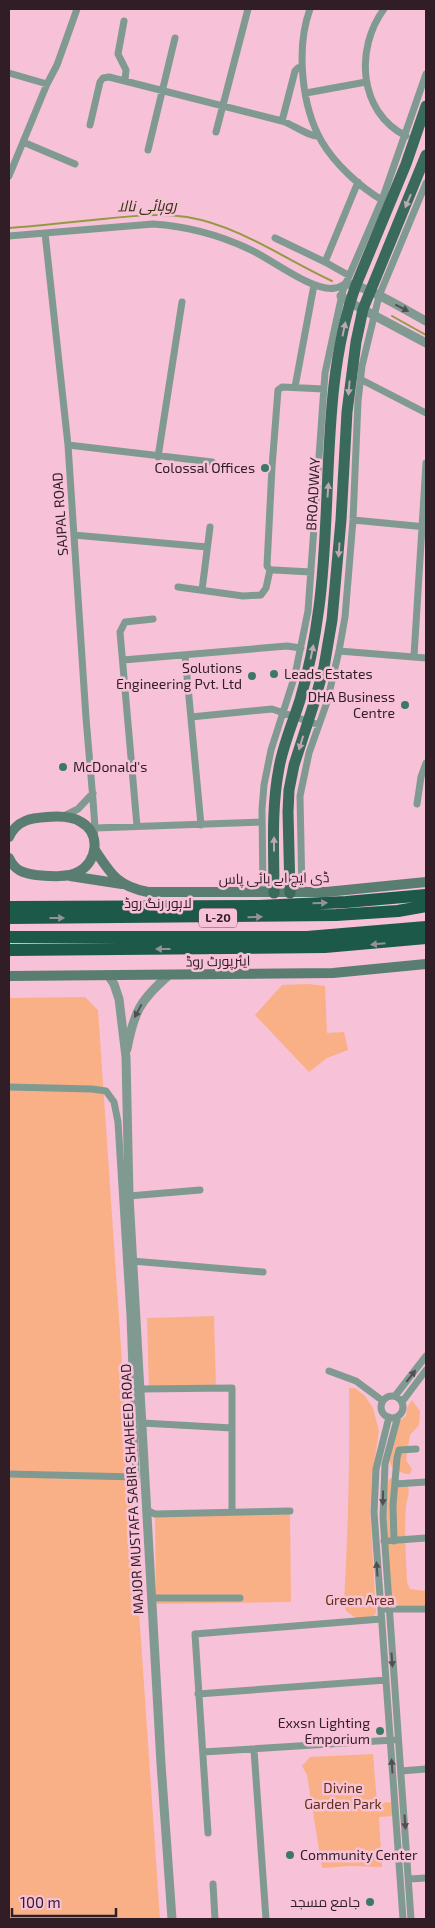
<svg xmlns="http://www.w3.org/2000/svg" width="435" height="1928" viewBox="0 0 435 1928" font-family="'Exo 2',Cairo,sans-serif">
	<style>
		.green { fill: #f9b087 }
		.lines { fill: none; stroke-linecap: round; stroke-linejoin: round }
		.stream { stroke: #969944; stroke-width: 2 }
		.minor { stroke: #819a91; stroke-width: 7 }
		.tertiary { stroke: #819a91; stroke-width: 9 }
		.secondary { stroke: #597e71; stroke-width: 10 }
		.primary { stroke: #3a6a5b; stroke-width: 11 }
		.motorway { stroke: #1c5948; stroke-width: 12 }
		.oneway { fill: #bea7b2 }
		.oneway2 { fill: #514f51 }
		.oneway3 { fill: #949297 }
		.poi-dot { fill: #3b7966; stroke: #f7c1d8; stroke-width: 2 }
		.labels { text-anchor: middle; stroke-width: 5; stroke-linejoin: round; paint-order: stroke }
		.shield { fill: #f7c1d8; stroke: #6c4e5b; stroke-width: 1 }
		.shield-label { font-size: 12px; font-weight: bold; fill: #311d26 }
		.poi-label { font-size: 14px; fill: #311d26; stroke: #f7c1d8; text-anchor: end }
		.street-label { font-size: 14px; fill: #311d26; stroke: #f7c1d8 }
		.park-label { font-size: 14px; fill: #613010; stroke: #f7c1d8 }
		.water-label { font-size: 15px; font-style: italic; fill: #30310b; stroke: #f7c1d8 }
	</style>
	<rect width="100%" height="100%" fill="#f7c1d8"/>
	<path class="green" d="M308,984L325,986L327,1033L344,1032L348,1050L327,1058L309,1072L255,1015L282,985Z
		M85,997L98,1010L160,1919H9V998Z
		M214,1316L216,1388L149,1390L147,1318Z
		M349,1388H355L365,1396L373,1408L379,1431L372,1478L370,1510L376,1612L373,1618L359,1620L346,1611L344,1602C348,1531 350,1459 349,1388Z
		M412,1400L420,1411L419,1425L410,1435L406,1460L412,1469L410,1474H406L393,1469L390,1463V1458L400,1421L406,1416L407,1407Z
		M390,1478L407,1483C411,1491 407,1498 406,1507C404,1532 406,1557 407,1582L410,1589L426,1591V1605H399L395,1603L391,1597C390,1578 382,1488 390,1478Z
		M290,1511L291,1602L156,1604L155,1514Z
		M373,1754L377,1803L393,1802L394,1816L379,1817L382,1867L350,1866L322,1868L307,1775L302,1766L310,1757Z"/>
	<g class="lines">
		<path class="stream" d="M9,228C40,226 72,222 103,219C131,216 159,213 187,217C240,226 284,259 332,281
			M392,316L426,335"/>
		<path class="minor" d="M310,9C296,47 301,106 322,142C335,164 360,187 382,200
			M384,9C355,48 358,112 406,136
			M124,21L118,54L126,70L125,80
			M9,73L47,84
			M306,93L366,82
			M282,121L295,71L298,68L302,67
			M90,125L100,82L103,78L109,77L282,121C292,124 311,138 319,136
			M216,132L248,9
			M23,142L75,164
			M148,150L175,38
			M9,176L47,84L57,65L77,9
			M45,233L68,445L86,718L93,800L95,828L94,837
			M9,236L153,224C186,226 219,235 249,249C270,258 314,293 335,288C338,288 342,285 346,284
			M275,238L325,262
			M348,275L325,262L358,182
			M360,379L426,413
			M295,387L314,285
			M68,445L212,462
			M158,457L182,302
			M353,520L426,527
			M74,535L207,547
			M311,572L274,570H270L267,566L272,467L278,390L282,387L324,389
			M178,587L243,596L261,595L266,588L270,570
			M202,590L210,527
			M339,651L426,658
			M185,655L201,825
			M414,656L426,463
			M123,660L287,646L301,648
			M191,717L272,709L319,725
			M417,804L421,777L426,763
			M64,816L78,809L93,793
			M137,826L120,632L125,622L153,619
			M95,828L262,822
			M263,893L262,809L264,785L271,750L295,675L308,611L325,373L343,290L382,200L426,74
			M302,893L300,796L309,753L327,702L339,651L345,617L353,520L358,401L362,366L379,296L426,183
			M9,1087L92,1089L106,1091L114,1102L118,1122L130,1316L136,1477L9,1474
			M129,1196L200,1190
			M132,1261L263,1272
			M329,1371L356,1381L383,1401
			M140,1389L232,1388V1511
			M395,1396L426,1356
			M381 1407a11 11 0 1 1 22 0a11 11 0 1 1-22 0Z
			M402,1402L426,1370
			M398,1416L385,1464L383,1517L411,1919
			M389,1417L376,1469L374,1512L403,1919
			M142,1423L232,1428
			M395,1484L426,1482
			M146,1510L155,1514L290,1511
			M384,1541L426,1538
			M394,1541L393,1505L397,1458L399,1450L416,1449
			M152,1598H240
			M385,1609H426
			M198,1694L386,1680
			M254,1750L266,1919
			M203,1752L393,1740
			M401,1771L426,1769
			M208,1833L195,1634L381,1619
			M409,1879L426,1878
			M213,1884L215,1919"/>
		<path class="tertiary" d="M346,284C364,284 407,311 426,321
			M341,296L349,302L426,343
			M108,975L114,984L119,999L126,1057L129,1196L161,1764L172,1919
			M127,1049C134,1012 140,1000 169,975"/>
		<path class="secondary" d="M9,837C17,820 31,818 47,817C59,816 72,816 81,822C101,833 98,862 78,872C67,878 49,876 36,875C23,873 15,871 9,858
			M95,850C111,874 117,886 148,892H326L426,882
			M70,876L122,884
			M9,976L333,973L426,964"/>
		<path class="primary" d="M274,893C274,851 271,809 279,768C283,745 293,722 300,700C309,670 315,638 319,607C333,502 320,385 356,285L406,164L426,106
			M290,893L288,812L289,790L294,765L315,700L324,667L332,620L341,520L347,412L356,342L363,309L426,155"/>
		<path class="motorway" d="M9,907L259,906L346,902L426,895
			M9,918L336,915L398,911L426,906
			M9,937H307L426,927
			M9,950L325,947L426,938"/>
	</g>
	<defs><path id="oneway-solid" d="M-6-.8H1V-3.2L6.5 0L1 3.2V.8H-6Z" transform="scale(1.25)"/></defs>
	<g class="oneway">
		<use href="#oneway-solid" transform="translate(408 201) rotate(113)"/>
		<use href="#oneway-solid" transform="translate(344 329) rotate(-78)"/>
		<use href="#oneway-solid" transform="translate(349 388) rotate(95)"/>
		<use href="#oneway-solid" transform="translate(328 490) rotate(-86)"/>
		<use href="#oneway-solid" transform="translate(339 550) rotate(94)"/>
		<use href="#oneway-solid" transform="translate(312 652) rotate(-78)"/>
		<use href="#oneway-solid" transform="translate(301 743) rotate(107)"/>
		<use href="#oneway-solid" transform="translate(274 844) rotate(-90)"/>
	</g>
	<g class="oneway2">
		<use href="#oneway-solid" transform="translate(402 308) rotate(27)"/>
		<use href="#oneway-solid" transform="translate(138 1011) rotate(118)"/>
		<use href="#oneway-solid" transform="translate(411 1376) rotate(-52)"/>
		<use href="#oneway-solid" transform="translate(383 1498) rotate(91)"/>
		<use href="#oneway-solid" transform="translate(377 1569) rotate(-94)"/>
		<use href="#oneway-solid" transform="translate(392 1660) rotate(86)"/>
		<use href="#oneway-solid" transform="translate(392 1766) rotate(-94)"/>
		<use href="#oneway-solid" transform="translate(405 1822) rotate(86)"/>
	</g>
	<g class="oneway3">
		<use href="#oneway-solid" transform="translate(320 903) rotate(-2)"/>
		<use href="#oneway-solid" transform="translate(255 917) rotate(-2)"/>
		<use href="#oneway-solid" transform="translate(57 918)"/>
		<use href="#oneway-solid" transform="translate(378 944) rotate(175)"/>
		<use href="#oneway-solid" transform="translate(163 949) rotate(180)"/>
	</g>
	<g class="poi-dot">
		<circle cx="265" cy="468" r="5"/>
		<circle cx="274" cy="674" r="5"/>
		<circle cx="252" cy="676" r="5"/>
		<circle cx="405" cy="705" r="5"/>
		<circle cx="63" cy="767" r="5"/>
		<circle cx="380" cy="1731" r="5"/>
		<circle cx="290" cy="1855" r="5"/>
		<circle cx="370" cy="1902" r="5"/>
	</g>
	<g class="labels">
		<rect class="shield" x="199" y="908.5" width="38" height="19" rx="4"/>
		<g class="shield-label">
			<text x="218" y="922">L-20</text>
		</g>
		<g class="poi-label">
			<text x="255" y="473">Colossal Offices</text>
			<text x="242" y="673">Solutions<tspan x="242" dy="16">Engineering Pvt. Ltd</tspan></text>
			<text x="284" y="679" text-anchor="start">Leads Estates</text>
			<text x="395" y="702">DHA Business<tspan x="395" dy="16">Centre</tspan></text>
			<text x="73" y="772" text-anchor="start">McDonald's</text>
			<text x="370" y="1728">Exxsn Lighting<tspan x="370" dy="16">Emporium</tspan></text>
			<text x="300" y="1860" text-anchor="start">Community Center</text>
			<text x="360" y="1907">جامع مسجد</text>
		</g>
		<g class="street-label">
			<text transform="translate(313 494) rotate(-87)" y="5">BROADWAY</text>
			<text transform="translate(60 514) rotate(-94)" y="5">SAJPAL ROAD</text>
			<text transform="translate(274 878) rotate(-1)" y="5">ڈی ایچ اے بائی پاس</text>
			<text x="158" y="908">لاہور رنگ روڈ</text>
			<text transform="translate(218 961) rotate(-1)" y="5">ایئرپورٹ روڈ</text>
			<text transform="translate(132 1489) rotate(-93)" y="5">MAJOR MUSTAFA SABIR SHAHEED ROAD</text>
		</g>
		<g class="park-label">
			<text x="360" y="1605">Green Area</text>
			<text x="343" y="1793">Divine<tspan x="343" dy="16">Garden Park</tspan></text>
		</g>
		<g class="water-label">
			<text transform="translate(147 206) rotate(-1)" y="5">روہائی نالا</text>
		</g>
	</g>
	<rect width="435" height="1928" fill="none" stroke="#311d26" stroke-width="20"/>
	<path d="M12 1908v8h104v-8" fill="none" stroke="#311d26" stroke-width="2.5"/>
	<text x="20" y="1908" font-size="15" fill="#311d26" stroke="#f7c1d8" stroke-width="4" paint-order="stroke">100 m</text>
</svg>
